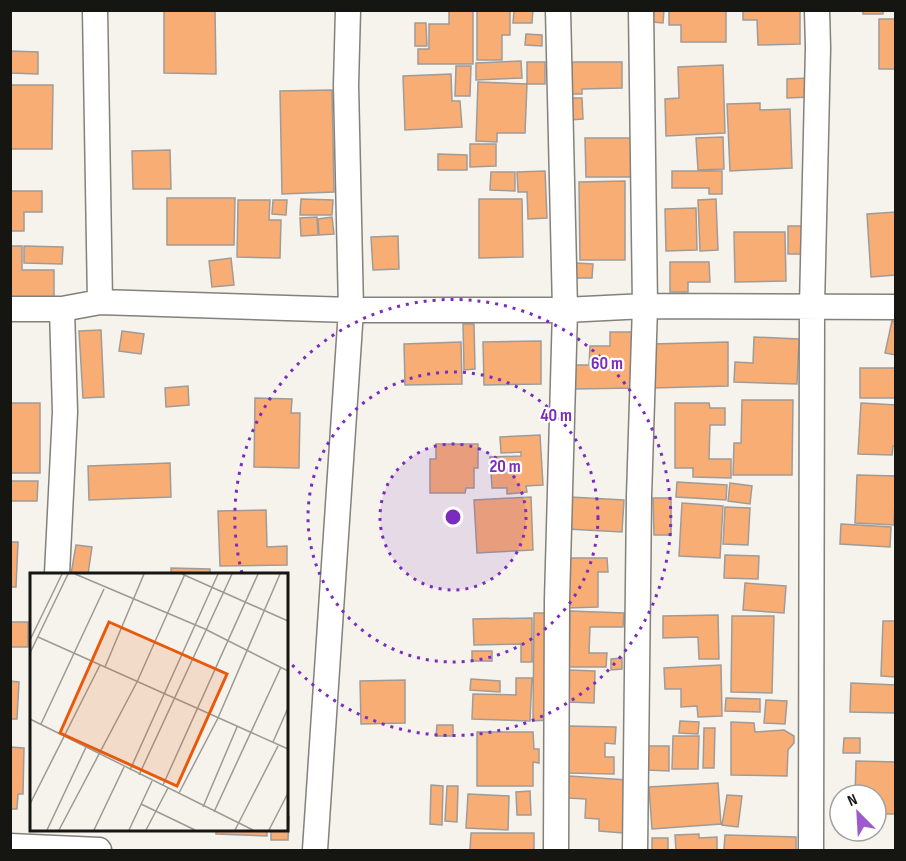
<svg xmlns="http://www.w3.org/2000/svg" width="906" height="861" viewBox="0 0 906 861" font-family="'Sofia Sans Condensed',sans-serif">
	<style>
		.building { fill: #f8ad75; stroke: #a19b97; stroke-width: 1.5 }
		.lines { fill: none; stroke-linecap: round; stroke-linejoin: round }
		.minor-casing { stroke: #83817b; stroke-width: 27 }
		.minor { stroke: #fff; stroke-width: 24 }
		.ring { fill: none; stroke: #7b2cbf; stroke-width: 3; stroke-dasharray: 3 6 }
		.inset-road { fill: none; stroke: #9b9a95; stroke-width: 1.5 }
		.view { fill: #e8590c; fill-opacity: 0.15; stroke: #e8590c; stroke-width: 3 }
		.inset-edge { fill: none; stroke: #151512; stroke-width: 3 }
		.centre { fill: #7b2cbf; stroke: #fff; stroke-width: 3 }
		.ring-label { font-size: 18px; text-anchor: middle; font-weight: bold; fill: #7b2cbf; stroke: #fff; stroke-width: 4.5; stroke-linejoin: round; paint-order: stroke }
	</style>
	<rect width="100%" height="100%" fill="#f5f3ec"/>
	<path class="building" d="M164,10H215L216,74L164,73Z
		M449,10H473V64H418V49H429V24H449Z
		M477,10H510V35H502V60H477Z
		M514,10H533L532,23H513Z
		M654,10H664L663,23L653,22Z
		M669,10H726V42H681V25H669Z
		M743,10H800V44L758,45L757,20H743Z
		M863,10H883V14H863Z
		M879,19H896V69H879Z
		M415,23H426L427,46H415Z
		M526,34L542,35V46L525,45Z
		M10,51L38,52V74L10,73Z
		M521,61L522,78L476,80V63Z
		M527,62H545V84H527Z
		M572,62H622V88L582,89V94H572Z
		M723,65L725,133L666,136L665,99L679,98L678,67Z
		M456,66H471L470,96H455Z
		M451,74L452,101H460L462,127L405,130L403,76Z
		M809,78L810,97L787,98V79Z
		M478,82L527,84L525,133H497V142L476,141Z
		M10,85H53L52,149H10Z
		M332,90L334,192L282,194L280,91Z
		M569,98H582L583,119L569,120Z
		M760,103V110L790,109L792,168L730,171L727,104Z
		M723,137L724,169L698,170L696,138Z
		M585,138H635V177H586Z
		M470,144H496V166L470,167Z
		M170,150L171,189H133L132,151Z
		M438,154L467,155V170H438Z
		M545,171L547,218L528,219L527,192H518L517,172Z
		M672,171H722V194H709V188H672Z
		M491,172H515V191L490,190Z
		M625,181V260H580L579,182Z
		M10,191H42V212H24V231H10Z
		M167,198H235L234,245H167Z
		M301,199L333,200L332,215H300Z
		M479,199H522L523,257L479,258Z
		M716,199L718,250L700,251L698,200Z
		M238,200H270L269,220H281L280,258L237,257Z
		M273,200H287L286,215L272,214Z
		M696,208L697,250L666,251L665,209Z
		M896,212V275L871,277L867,214Z
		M317,217L318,235L301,236L300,218Z
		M332,217L334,234L319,235L318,219Z
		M788,226H805L806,254H788Z
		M734,232H785L786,281L735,282Z
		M398,236L399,269L373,270L371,237Z
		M10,246H22V270H54V299H10Z
		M24,246L63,247L62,264L24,263Z
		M231,258L234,285L212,287L209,261Z
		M670,262H709L710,282H688V292H670Z
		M575,263L593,264L592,278H574Z
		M892,321L896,322V355L885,353Z
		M463,324H474L475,369L464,370Z
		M101,330L104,397L83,398L79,331Z
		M122,331L144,334L141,354L119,351Z
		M610,332H635L636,388L572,389V365H589L590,346H610Z
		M754,337L799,339L797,384L734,382L735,362L753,363Z
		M541,341V384L484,385L483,342Z
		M461,342L462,384L405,385L404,344Z
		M728,342V386L653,388L652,344Z
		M860,368H896V398H860Z
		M188,386L189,405L166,407L165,388Z
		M255,398L292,399L291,413H300L299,468L254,467Z
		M742,400H793L792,475H733L734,443H741Z
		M10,403H40V473H10Z
		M675,403H709L710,408H725V425H710L709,459H731V478L693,477V468H675Z
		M861,403L896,405V446H893L892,455L858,454Z
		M540,435L543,485L526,486L527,492L507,494V488H492L490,457L521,456V452L501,453L500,437Z
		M436,444H478V468H474V488H466L465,493H430V459H436Z
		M170,463L171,497L89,500L88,466Z
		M857,475L896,476L894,525L855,523Z
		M10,481H38L37,501H10Z
		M677,482L727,485L726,500L676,497Z
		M730,483L752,486L750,504L728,501Z
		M531,497L533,550L477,553L474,500Z
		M570,497L624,500L622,532L568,529Z
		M653,498H671V535H654Z
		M682,503L723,506L720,558L679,556Z
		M725,507L750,508L748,545L723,544Z
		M266,510L267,547L287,546V565L220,566L218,511Z
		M841,524L891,527L890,547L840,544Z
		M10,542H18L16,587H10Z
		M76,545L92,547L88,574H71Z
		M725,555L759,556L758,579L724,578Z
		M566,558H607L608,572H598V607L567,608Z
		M171,568L210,569V574H171Z
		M745,583L786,586L784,613L743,610Z
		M570,611L624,613L623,627H590L589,653H607L606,667H569Z
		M534,613H549L548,720L533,721Z
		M718,615L719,659H699L698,637L663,638V616Z
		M732,616H774L772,693L731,692Z
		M532,618V662H521V644L474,645L473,619Z
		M883,621H896V677L881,676Z
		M10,622H28V647H10Z
		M472,651H492V661H472Z
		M622,658V669L611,670V659Z
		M721,665L722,716L698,717L697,706L681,707V689H665L664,668Z
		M569,670L595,671L594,703L568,702Z
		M516,678H532L530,721L472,719L473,694L516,695Z
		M471,679L500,681V692L470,690Z
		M405,680V723L361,724L360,681Z
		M10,681L19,682L17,719H10Z
		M851,683L896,685V713L850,712Z
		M726,698L760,699V712L725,711Z
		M766,700L787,701L785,724L764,723Z
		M680,721L699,722L698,734L679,733Z
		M731,722L754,723L755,732L784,730L794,736V743L788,750L787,776L731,775Z
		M437,725H453V736H436Z
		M568,726L616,727L615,744L605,743V757H614V774L567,773Z
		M704,728H715L714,768H703Z
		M477,732H533L534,749H539V763L533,762V786H477Z
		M673,736H699L698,769H672Z
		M844,738H860V753H843Z
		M648,746H669V771L648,770Z
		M10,747L24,748L23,794H18L17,809H10Z
		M856,761L896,762V814H876V795H855Z
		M569,776L627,780L623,833L599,831V819L585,818L586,799L568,798Z
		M718,783L721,824L652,829L649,787Z
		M431,785L443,786L442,825L430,824Z
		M447,786H458L457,822L445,821Z
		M530,791L531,815H517L516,792Z
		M468,794L509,796L508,830L466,828Z
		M727,795L742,796L738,827L722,825Z
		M286,817H289L288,840H271V830H286Z
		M216,830H267V836L216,834Z
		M471,833H534V850H470Z
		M699,834V838L717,837V850H676L675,835Z
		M725,835L796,837V850H724Z
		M652,838H668V850H652Z"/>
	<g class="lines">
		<defs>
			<path id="minor" d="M95,10L100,302
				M10,309H62L100,302L351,310H565L645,306L896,307
				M57,574L65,412L62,309
				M10,846L99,850
				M315,850L351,310L346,85L348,10
				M556,850L557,600L565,310L558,10
				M635,850L639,497L645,306L641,10
				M811,850L812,306L818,48L817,10"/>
		</defs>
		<use href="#minor" class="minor-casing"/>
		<use href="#minor" class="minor"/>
	</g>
	<circle cx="453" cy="517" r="73" fill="#7b2cbf" fill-opacity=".12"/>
	<g class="ring">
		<circle cx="453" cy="517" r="73"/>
		<circle cx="453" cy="517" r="145"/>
		<path d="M242 573A218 218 0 1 1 287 659"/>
	</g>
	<g transform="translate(30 573)">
		<rect width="258" height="258" fill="#f5f3ec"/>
		<path class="inset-road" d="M45,1L175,56L258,98M152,1L258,48M8,64L258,176M0,67L32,1M0,80L38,1M75,94L114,1M0,146L223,257M11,151L74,16M243,169L258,135M100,197L188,1M109,202L202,1M133,212L228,1M149,220L188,145L250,1M0,231L70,92M111,231L165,257M173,234L207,154M184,239L251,94M17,257L57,172M29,257L107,109L155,1M64,257L94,194M99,257L122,208M116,257L138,215M205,257L248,173M239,257L258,220"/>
		<path class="view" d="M79,49L197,101L147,213L30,160Z"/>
		<rect width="258" height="258" class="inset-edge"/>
	</g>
	<circle cx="453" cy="517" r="9" class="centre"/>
	<g class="ring-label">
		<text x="607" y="369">60 m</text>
		<text x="556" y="421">40 m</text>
		<text x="505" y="472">20 m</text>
	</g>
	<rect width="906" height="861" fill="none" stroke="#151512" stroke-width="24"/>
	<g transform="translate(858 813) rotate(336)"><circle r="28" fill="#ffffff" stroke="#a1a1a0" stroke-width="1.5"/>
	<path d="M0-4.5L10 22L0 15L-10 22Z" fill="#9e59ce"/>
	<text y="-9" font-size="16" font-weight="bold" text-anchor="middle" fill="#151512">N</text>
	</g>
</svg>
